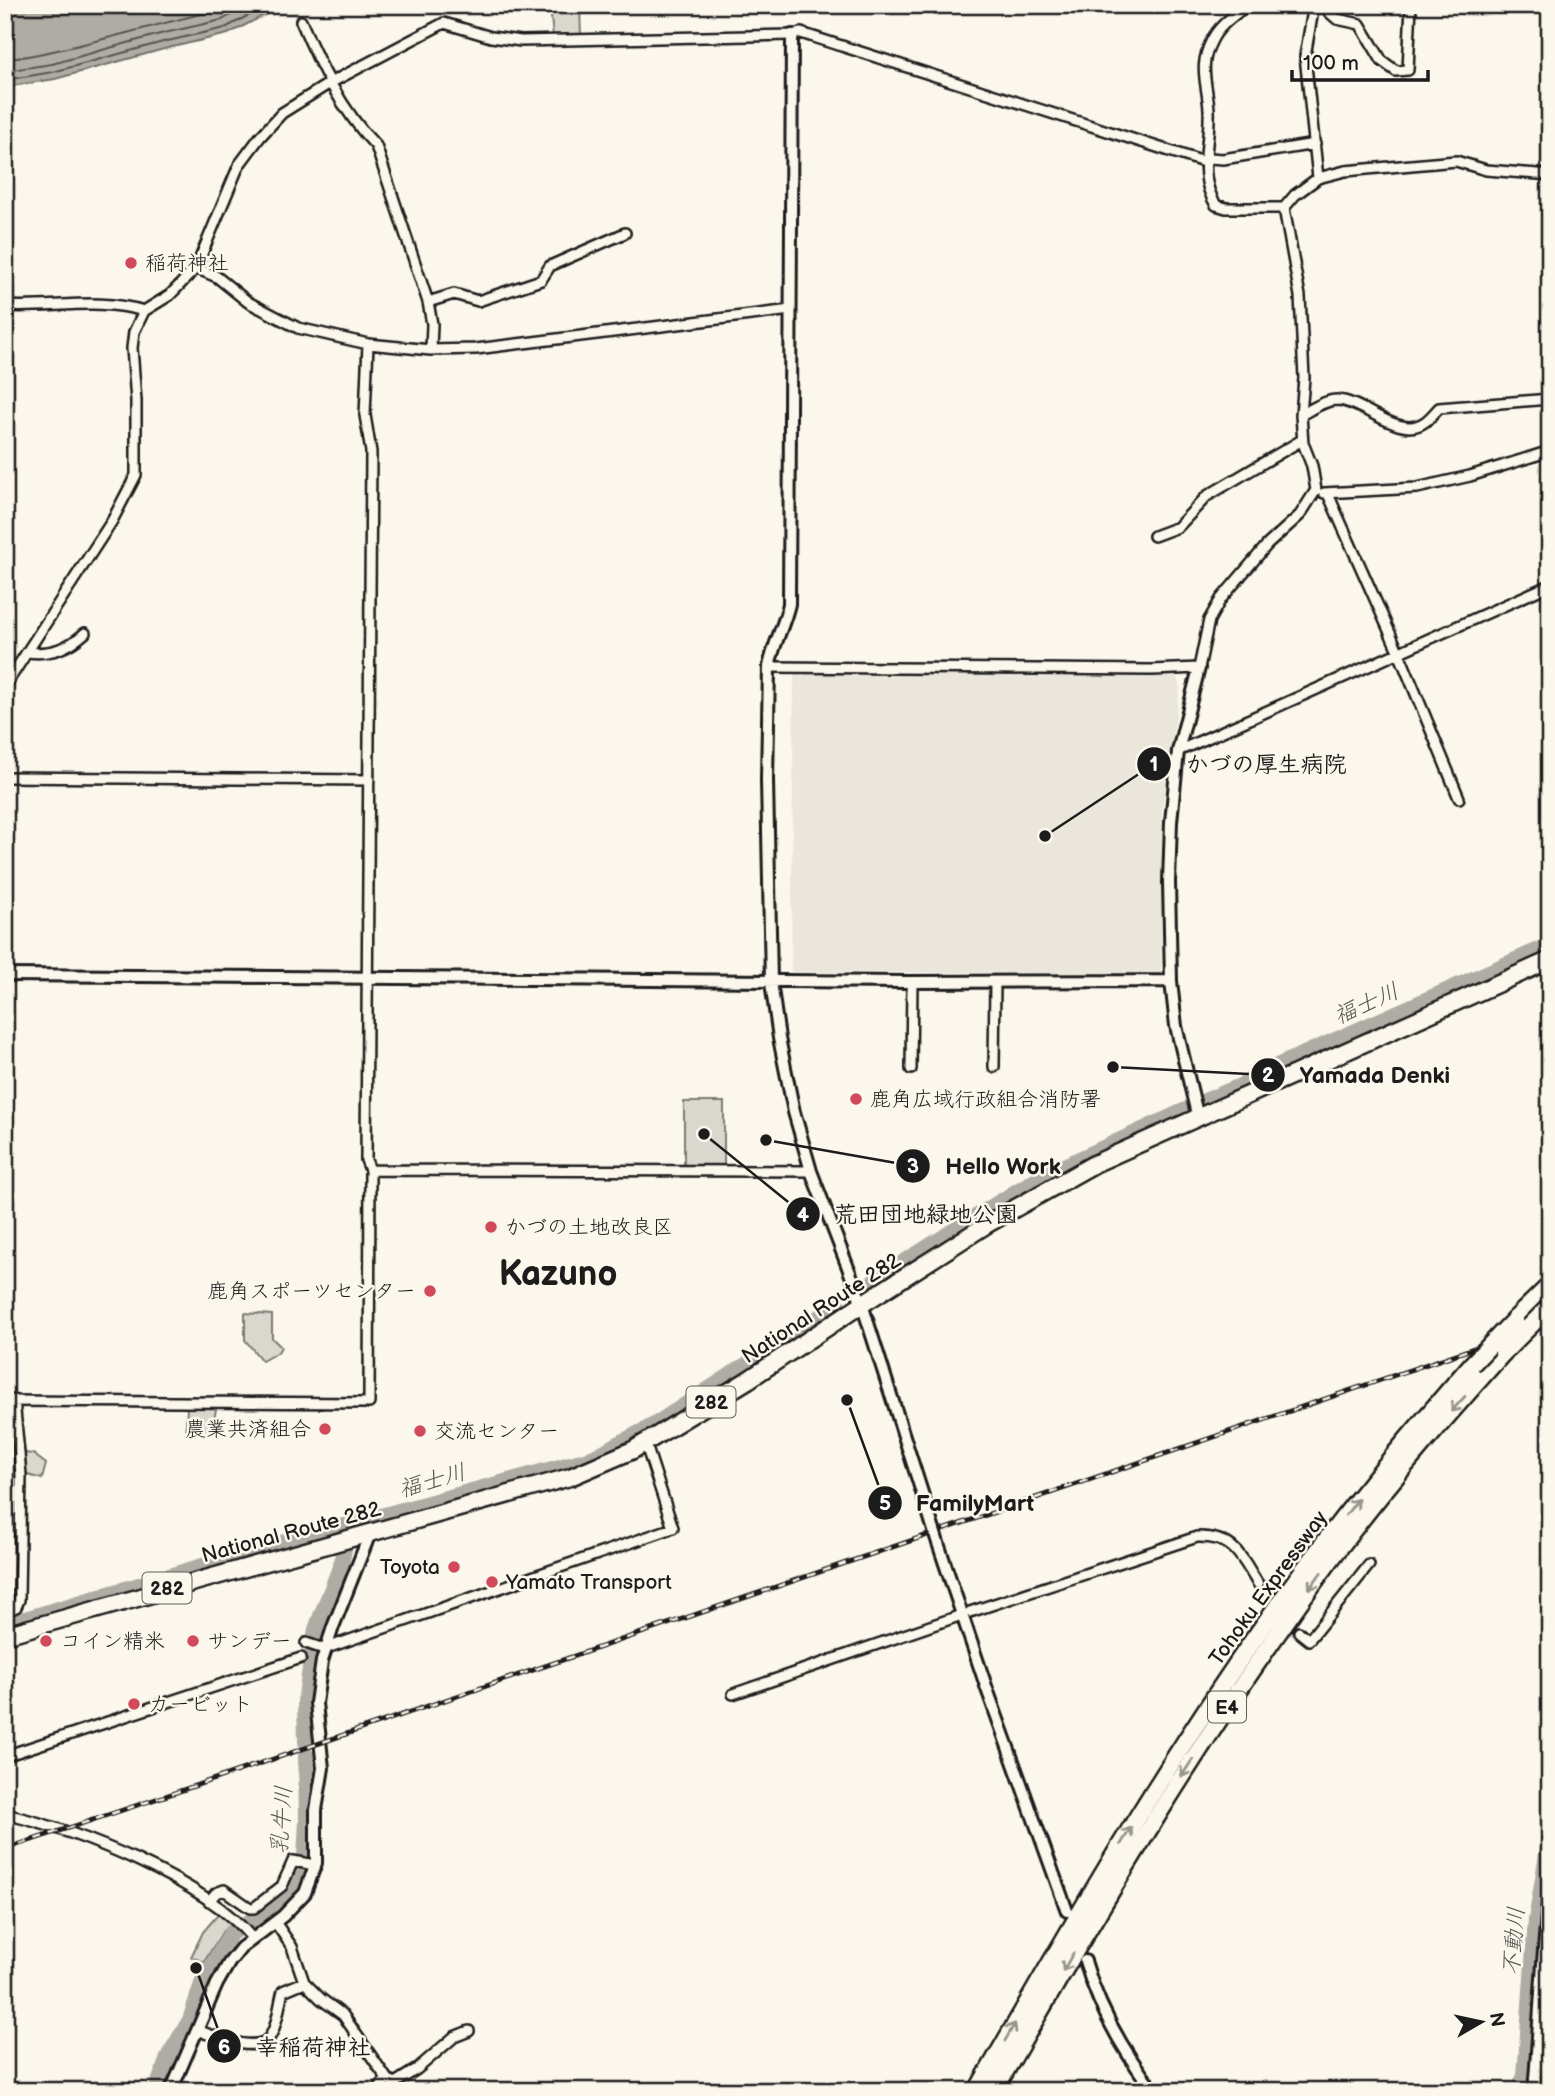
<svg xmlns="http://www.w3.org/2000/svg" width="1555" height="2096" viewBox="0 0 1555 2096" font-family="'Balsamiq Sans','Klee One',sans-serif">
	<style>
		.built { fill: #eae6dc }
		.green { fill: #dad7ce; stroke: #7b7a75; stroke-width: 2 }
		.water { fill: #afaca5; stroke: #74726e; stroke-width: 2 }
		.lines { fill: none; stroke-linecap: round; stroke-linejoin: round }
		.shore { stroke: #575653; stroke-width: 2 }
		.river { stroke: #afaca5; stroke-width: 16 }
		.minor-tunnel { stroke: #dad6cd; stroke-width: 9; stroke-dasharray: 9 4.5; stroke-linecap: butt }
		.minor-casing { stroke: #1c1c1c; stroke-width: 14 }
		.tertiary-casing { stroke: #1c1c1c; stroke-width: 16 }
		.trunk-casing { stroke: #1c1c1c; stroke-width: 21 }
		.motorway-casing { stroke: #1c1c1c; stroke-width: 21 }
		.minor { stroke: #fbf7ec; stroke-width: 9 }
		.tertiary { stroke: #fbf7ec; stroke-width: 10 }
		.trunk { stroke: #fbf7ec; stroke-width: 16 }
		.motorway { stroke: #fbf7ec; stroke-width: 16 }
		.rail-casing { stroke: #1c1c1c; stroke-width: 5 }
		.rail { stroke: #fbf7ec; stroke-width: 2.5; stroke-dasharray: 8; stroke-linecap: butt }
		.tertiary-bridge-casing { stroke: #1c1c1c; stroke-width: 16; stroke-linecap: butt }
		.motorway-bridge-casing { stroke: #1c1c1c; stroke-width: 21; stroke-linecap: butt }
		.tertiary-bridge { stroke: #fbf7ec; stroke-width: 10 }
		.motorway-bridge { stroke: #fbf7ec; stroke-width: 16 }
		.oneway { stroke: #97948e }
		.poi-dot { fill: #d1495b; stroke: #fbf7ec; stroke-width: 2.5 }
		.labels { text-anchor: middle; stroke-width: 5; stroke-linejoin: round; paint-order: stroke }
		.shield { fill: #fbf7ec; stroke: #5f5e5a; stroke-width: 2 }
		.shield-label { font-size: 19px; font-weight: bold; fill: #1c1c1c }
		.poi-label { font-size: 21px; fill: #1c1c1c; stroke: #fbf7ec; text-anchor: start }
		.street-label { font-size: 21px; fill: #1c1c1c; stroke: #fbf7ec }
		.water-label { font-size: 23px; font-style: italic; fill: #575653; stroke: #fbf7ec }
		.town-label { font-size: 35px; font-weight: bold; fill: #1c1c1c; stroke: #fbf7ec }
		.leader { fill: none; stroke: #1c1c1c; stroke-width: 2.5 }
		.callout-dot { fill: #1c1c1c; stroke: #fbf7ec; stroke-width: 2.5 }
		.mark-label { font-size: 21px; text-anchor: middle; font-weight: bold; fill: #fff }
		.callout-label { font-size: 23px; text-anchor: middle; font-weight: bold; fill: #1c1c1c; stroke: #fbf7ec; stroke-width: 5; stroke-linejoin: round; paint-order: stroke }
	</style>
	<rect width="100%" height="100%" fill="#fbf7ec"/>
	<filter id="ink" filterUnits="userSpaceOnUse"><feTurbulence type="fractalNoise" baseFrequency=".0143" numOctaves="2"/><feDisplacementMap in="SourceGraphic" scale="14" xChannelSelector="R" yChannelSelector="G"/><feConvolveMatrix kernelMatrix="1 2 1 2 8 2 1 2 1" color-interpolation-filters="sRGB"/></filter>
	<g filter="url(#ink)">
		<path class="built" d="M794,674H1176L1180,688L1162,811L1161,973L791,972Z"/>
		<path class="green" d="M550,5H580L581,37L553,38Z
			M684,1102H724V1165H684Z
			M245,1313L272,1315V1338L281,1347L278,1352L262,1361L245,1340Z
			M187,1407L216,1408L213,1429L186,1428Z
			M25,1453L33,1454L46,1464L42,1479L24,1474Z
			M220,1912L235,1922L223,1931L204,1962L191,1957L203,1932Z"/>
		<path class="water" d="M5,5H284L228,34L164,49L55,79L5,87Z"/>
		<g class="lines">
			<path class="shore" d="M5,60C77,49 147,26 218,10L227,5
				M5,71L52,64L160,34L222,20L249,5
				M5,80L53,72L163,42L225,28L268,5"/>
			<path class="river" d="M1202,1102L1240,1086L1279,1065L1550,945
				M874,1281L1038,1178L1188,1109
				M5,1625L253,1551L592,1458L656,1424L838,1305
				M306,1742L305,1702L316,1629L341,1565L348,1528
				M156,2091L169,2055L190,2020L203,1981L231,1933L274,1907L299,1877L305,1858L307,1820L306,1755
				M1518,2091L1525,2076L1536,1920L1550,1836"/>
			<path class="minor-tunnel" d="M1258,1584L1299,1632"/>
			<defs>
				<path id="minor" d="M1247,5C1235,15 1219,25 1212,40C1198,66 1207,82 1209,109C1211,143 1196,173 1216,205L1226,208H1284
					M1314,5L1305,56L1318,178
					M1321,5L1337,19L1360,24L1382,61L1396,71L1408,70L1411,5
					M301,21C320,66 342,111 376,146L428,302L432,324L431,350
					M196,268L217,277L248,302L298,328L368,344L431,350L476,349L791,310
					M428,302L454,294L478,301L541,280L550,266L625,233
					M5,306C53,309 97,297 144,311
					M1301,415C1312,409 1325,400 1337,400C1363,401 1399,439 1423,423C1429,420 1434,413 1439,408L1550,399
					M1324,493L1417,488L1470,476L1550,451
					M1328,494L1399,653L1459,798
					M1154,536L1178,527L1207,496L1302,440
					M28,652C51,655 68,648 85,633
					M769,667L1152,670L1199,668L1209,620L1221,599L1267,545L1300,515L1316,490L1312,466L1303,443L1301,415L1304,378L1300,296L1284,208L1295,195L1318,178L1345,171L1456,161L1486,170L1550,175
					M5,686L112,521L136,475V401L132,348L134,332L144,311L170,295L196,268L239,165L260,137L282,113L330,83L444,23L491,37L521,41L792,35L801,33L1204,162L1210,158L1223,159L1315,144
					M1178,751L1550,585
					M5,777L369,780
					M994,1067L995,982
					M911,1069L912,982
					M370,1170L811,1171
					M5,1401L369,1403L370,1170L366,1160L371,452L365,415L368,344
					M5,1612L16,1607L19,1600L21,1475L14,1400
					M970,1612L1197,1537C1234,1536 1241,1556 1258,1584
					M1299,1632L1309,1640L1369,1565
					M306,1643L324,1649L673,1528L645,1442
					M733,1694L956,1617
					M5,1756L301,1658
					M5,1814C79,1831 204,1880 252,1938
					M209,1901L216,1893L224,1890L250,1908H254L282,1886L293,1861L315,1865
					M275,1922L292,1947L304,1982L321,1999L343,2015L387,2079L395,2083L417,2069L454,2037L469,2031
					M197,2030C213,2036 260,2056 271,2035C278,2023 279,2005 283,1991L304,1982
					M376,2091L387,2079"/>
				<path id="tertiary" d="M792,35L789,604C784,626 773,645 769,667L767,780L771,982L779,1038L794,1112L811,1171L862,1304L931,1521
					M5,975L908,982L1171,981
					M1198,1118L1176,1026L1171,981L1169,882L1171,822L1178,751L1199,668
					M938,1543L987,1689L1067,1911
					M1085,1961C1099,2010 1123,2051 1154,2091
					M171,2091L217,1984L229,1963L241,1948L283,1916L305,1893L316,1863V1810L323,1768L316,1703L322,1661L333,1627L371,1531
					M1534,2091C1540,2022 1542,1954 1550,1886"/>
				<path id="trunk" d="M5,1635L570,1477L633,1450L748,1380L862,1304L989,1223L1094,1164L1550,960"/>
				<path id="motorway" d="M1515,1319L1550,1285
					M977,2091C1085,1901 1196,1709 1330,1535C1375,1476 1423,1420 1472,1364
					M994,2091C1101,1904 1211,1719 1340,1547C1391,1479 1447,1416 1503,1353"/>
			</defs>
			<use href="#minor" class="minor-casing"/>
			<use href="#tertiary" class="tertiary-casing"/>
			<use href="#trunk" class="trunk-casing"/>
			<use href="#motorway" class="motorway-casing"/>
			<use href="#minor" class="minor"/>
			<use href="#tertiary" class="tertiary"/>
			<use href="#trunk" class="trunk"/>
			<use href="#motorway" class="motorway"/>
			<defs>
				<path id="rail" d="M5,1849L168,1795L1550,1322"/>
			</defs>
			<use href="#rail" class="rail-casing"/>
			<use href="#rail" class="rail"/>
			<defs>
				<path id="tertiary-bridge" d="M931,1521L938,1543"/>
				<path id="motorway-bridge" d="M1503,1353L1550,1306
					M1472,1364L1515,1319"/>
			</defs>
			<use href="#tertiary-bridge" class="tertiary-bridge-casing"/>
			<use href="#motorway-bridge" class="motorway-bridge-casing"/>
			<use href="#tertiary-bridge" class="tertiary-bridge"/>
			<use href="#motorway-bridge" class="motorway-bridge"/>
		</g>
		<defs><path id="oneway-shaft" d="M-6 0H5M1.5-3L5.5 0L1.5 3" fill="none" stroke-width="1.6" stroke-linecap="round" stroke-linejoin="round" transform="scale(1.75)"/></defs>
		<g class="oneway">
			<use href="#oneway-shaft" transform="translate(1458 1404) rotate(132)"/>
			<use href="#oneway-shaft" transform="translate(1352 1507) rotate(-52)"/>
			<use href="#oneway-shaft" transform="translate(1315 1581) rotate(126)"/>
			<use href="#oneway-shaft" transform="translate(1187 1768) rotate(123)"/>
			<use href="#oneway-shaft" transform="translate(1126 1836) rotate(-58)"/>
			<use href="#oneway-shaft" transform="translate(1068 1962) rotate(120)"/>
			<use href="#oneway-shaft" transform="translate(1010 2032) rotate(-60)"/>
		</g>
	</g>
	<g class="poi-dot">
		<circle cx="131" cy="263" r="7"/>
		<circle cx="856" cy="1099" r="7"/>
		<circle cx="491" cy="1227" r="7"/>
		<circle cx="430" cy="1291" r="7"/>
		<circle cx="325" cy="1429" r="7"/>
		<circle cx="420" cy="1431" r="7"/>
		<circle cx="454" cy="1567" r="7"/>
		<circle cx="492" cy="1582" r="7"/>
		<circle cx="46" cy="1641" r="7"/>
		<circle cx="193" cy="1641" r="7"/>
		<circle cx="134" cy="1704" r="7"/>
	</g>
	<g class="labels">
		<g class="shield">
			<rect x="686.5" y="1386.5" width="49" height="31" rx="5"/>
			<rect x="142.5" y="1572.5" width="49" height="31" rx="5"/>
			<rect x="1208" y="1691.5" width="38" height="31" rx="5"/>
		</g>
		<g class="shield-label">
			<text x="711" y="1409">282</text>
			<text x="167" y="1595">282</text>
			<text x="1227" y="1714">E4</text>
		</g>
		<g class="poi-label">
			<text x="145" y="270">稲荷神社</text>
			<text x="870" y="1106">鹿角広域行政組合消防署</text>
			<text x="505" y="1234">かづの土地改良区</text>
			<text x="416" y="1298" text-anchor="end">鹿角スポーツセンター</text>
			<text x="311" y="1436" text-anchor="end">農業共済組合</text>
			<text x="434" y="1438">交流センター</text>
			<text x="440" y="1574" text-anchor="end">Toyota</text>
			<text x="506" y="1589">Yamato Transport</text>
			<text x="60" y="1648">コイン精米</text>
			<text x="207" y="1648">サンデー</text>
			<text x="148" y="1711">カービット</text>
		</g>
		<g class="street-label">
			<text transform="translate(821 1308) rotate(-33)" y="7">National Route 282</text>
			<text transform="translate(291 1532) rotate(-15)" y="7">National Route 282</text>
			<text transform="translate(1268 1588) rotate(-54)" y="7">Tohoku Expressway</text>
		</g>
		<g class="water-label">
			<text transform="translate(1366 1003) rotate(-24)" y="8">福士川</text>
			<text transform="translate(432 1480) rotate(-16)" y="8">福士川</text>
			<text transform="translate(281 1820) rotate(-86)" y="8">乳牛川</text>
			<text transform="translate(1513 1941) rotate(-85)" y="8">不動川</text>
		</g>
		<g class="town-label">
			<text x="558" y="1285">Kazuno</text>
		</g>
	</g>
	<path class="leader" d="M1045 836L1154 764M1113 1067L1268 1075M766 1140L913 1166M704 1134L803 1214M847 1400L885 1503M196 1968L224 2046"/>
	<g class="callout-dot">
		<circle cx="1045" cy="836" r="7"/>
		<circle cx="1113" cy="1067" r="7"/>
		<circle cx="766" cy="1140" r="7"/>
		<circle cx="704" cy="1134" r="7"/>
		<circle cx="847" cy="1400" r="7"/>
		<circle cx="196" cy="1968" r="7"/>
		<circle cx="1154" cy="764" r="18"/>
		<circle cx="1268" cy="1075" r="18"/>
		<circle cx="913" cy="1166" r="18"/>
		<circle cx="803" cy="1214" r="18"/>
		<circle cx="885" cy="1503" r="18"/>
		<circle cx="224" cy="2046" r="18"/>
	</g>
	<g class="mark-label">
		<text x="1154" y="771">1</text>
		<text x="1268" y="1082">2</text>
		<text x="913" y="1173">3</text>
		<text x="803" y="1222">4</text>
		<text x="885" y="1510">5</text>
		<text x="224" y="2054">6</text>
	</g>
	<g class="callout-label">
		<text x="1266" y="772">かづの厚生病院</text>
		<text x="1375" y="1083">Yamada Denki</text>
		<text x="1003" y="1174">Hello Work</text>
		<text x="926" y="1222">荒田団地緑地公園</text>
		<text x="975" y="1511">FamilyMart</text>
		<text x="313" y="2055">幸稲荷神社</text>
	</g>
	<rect width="1555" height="2096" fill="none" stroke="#fbf7ec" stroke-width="28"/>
	<rect x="14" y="14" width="1527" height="2068" fill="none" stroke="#1c1c1c" stroke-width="2.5" filter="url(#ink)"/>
	<g transform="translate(1481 2022) rotate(81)" stroke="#fbf7ec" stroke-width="5" paint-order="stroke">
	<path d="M0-5L12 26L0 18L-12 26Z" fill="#1c1c1c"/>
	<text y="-10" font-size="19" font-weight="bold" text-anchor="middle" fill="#1c1c1c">N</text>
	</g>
	<path d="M1292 70v10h136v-10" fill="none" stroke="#1c1c1c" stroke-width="3.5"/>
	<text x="1303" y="70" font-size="21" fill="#1c1c1c" stroke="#fbf7ec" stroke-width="5" paint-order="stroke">100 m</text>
</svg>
